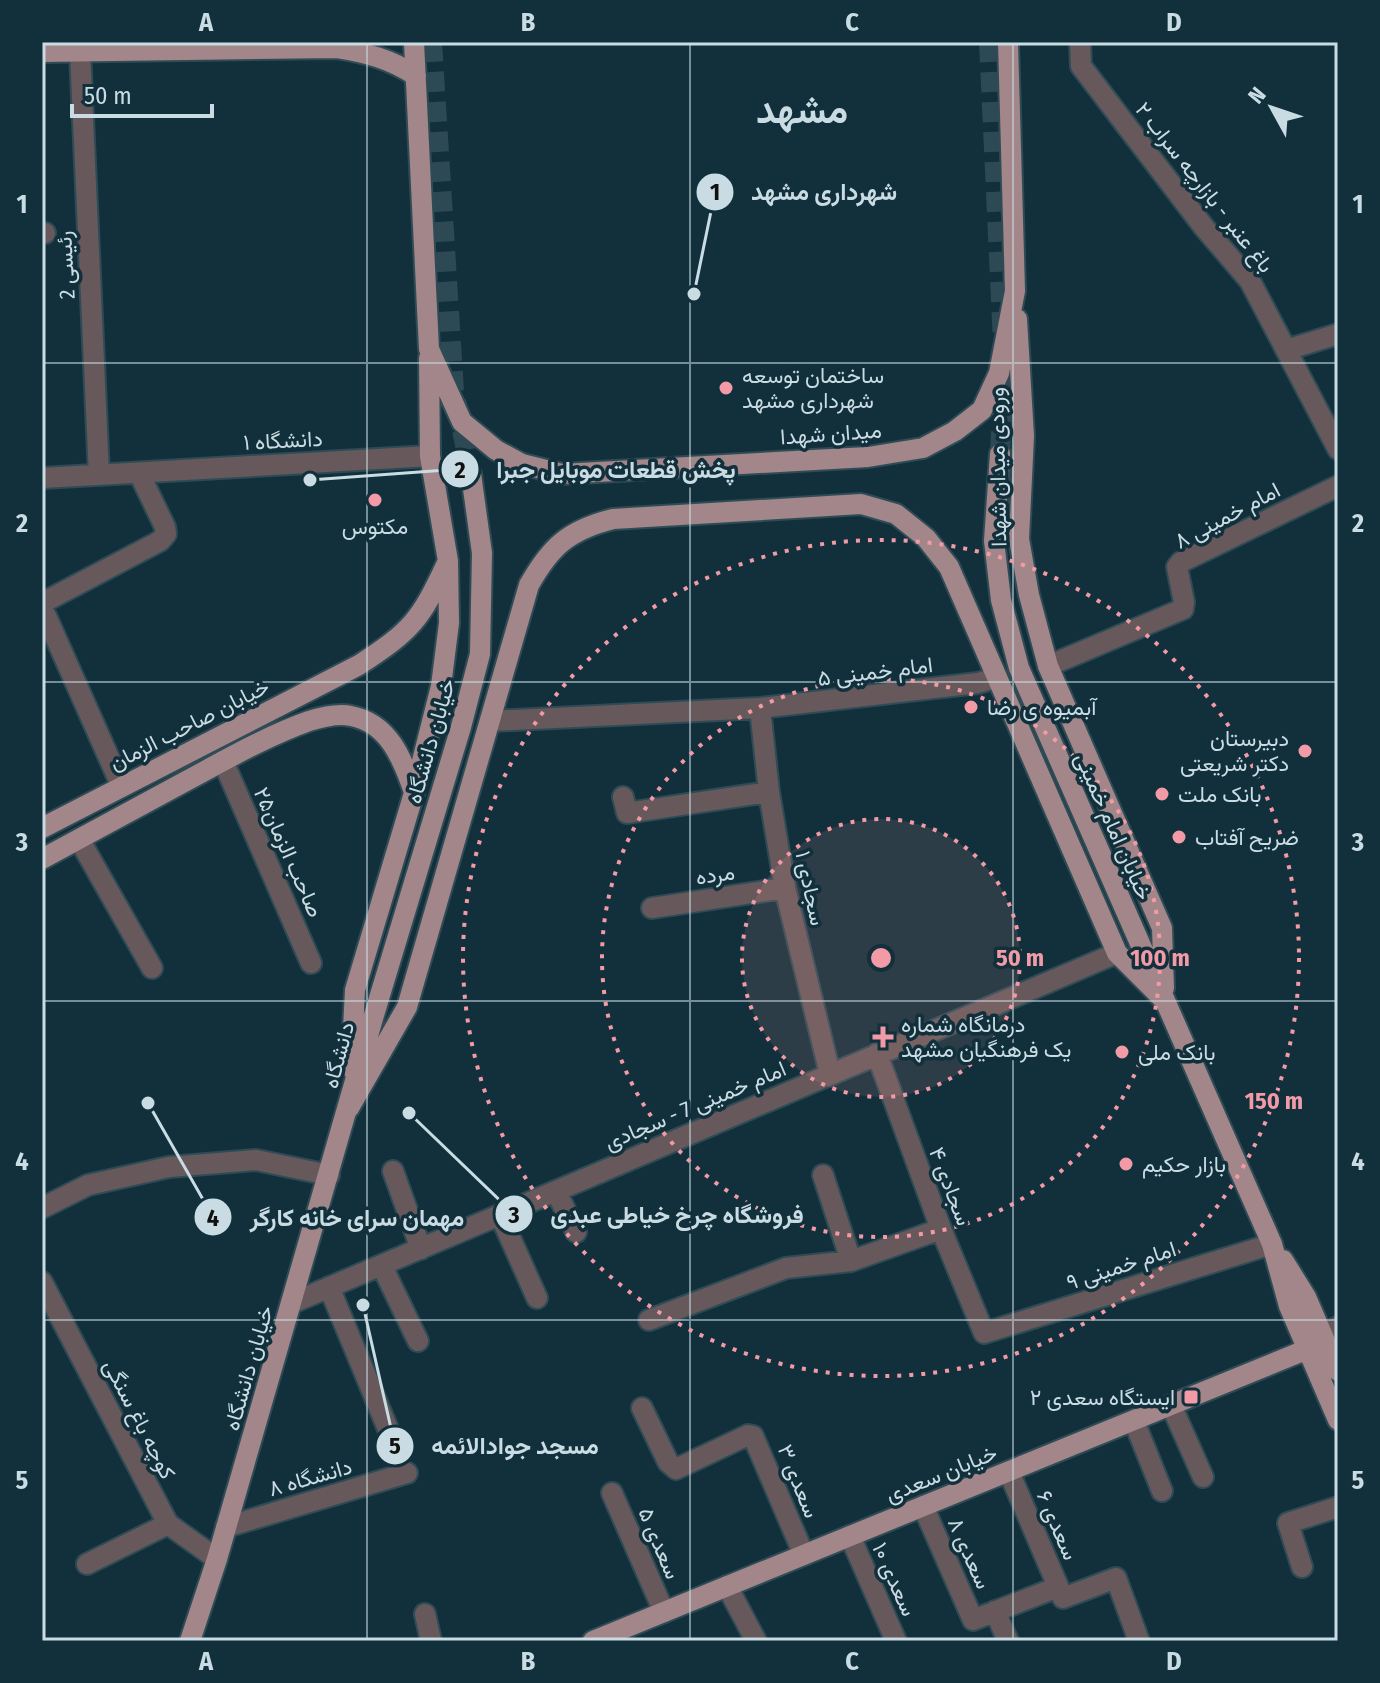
<svg xmlns="http://www.w3.org/2000/svg" width="1380" height="1683" viewBox="0 0 1380 1683" font-family="'Fira Sans Condensed',Vazirmatn,sans-serif">
	<style>
		.lines { fill: none; stroke-linecap: round; stroke-linejoin: round }
		.major-tunnel { stroke: #2d4a54; stroke-width: 20; stroke-dasharray: 20 10; stroke-linecap: butt }
		.minor-casing { stroke: #2f4c56; stroke-width: 24 }
		.major-casing { stroke: #2f4c56; stroke-width: 24 }
		.minor { stroke: #67595b; stroke-width: 20 }
		.major { stroke: #a38689; stroke-width: 20 }
		.grid { fill: none; stroke: #cadce3; stroke-width: 2; stroke-opacity: 0.55 }
		.ring { fill: none; stroke: #f39aa7; stroke-width: 4; stroke-dasharray: 4 8 }
		.poi-dot { fill: #f39aa7; stroke: #11303b; stroke-width: 3 }
		.labels { text-anchor: middle; stroke-width: 7; stroke-linejoin: round; paint-order: stroke }
		.street-label { font-size: 22px; fill: #cadce3; stroke: #11303b }
		.poi-label { font-size: 22px; fill: #cadce3; stroke: #11303b; text-anchor: start }
		.town-label { font-size: 38px; font-weight: bold; fill: #cadce3; stroke: #11303b }
		.centre { fill: #f39aa7; stroke: #11303b; stroke-width: 4 }
		.ring-label { font-size: 24px; text-anchor: middle; font-weight: bold; fill: #f39aa7; stroke: #11303b; stroke-width: 7; stroke-linejoin: round; paint-order: stroke }
		.leader { fill: none; stroke: #cadce3; stroke-width: 3 }
		.callout-dot { fill: #cadce3; stroke: #11303b; stroke-width: 3 }
		.mark-label { font-size: 24px; text-anchor: middle; font-weight: bold; fill: #111 }
		.callout-label { font-size: 24px; text-anchor: middle; font-weight: bold; fill: #cadce3; stroke: #11303b; stroke-width: 7; stroke-linejoin: round; paint-order: stroke }
		.neatline { fill: none; stroke: #cadce3; stroke-width: 3 }
		.grid-label { font-size: 26px; text-anchor: middle; font-weight: bold; fill: #cadce3 }
	</style>
	<rect width="100%" height="100%" fill="#11303b"/>
	<g class="lines">
		<path class="major-tunnel" d="M432,42L454,391L471,474
			M989,42L1004,364L1000,454"/>
		<defs>
			<path id="minor" d="M1080,42L1081,66L1203,226L1250,281L1338,449
				M80,52L99,475
				M42,233H45
				M1286,350L1338,334
				M42,478L430,456
				M42,603L160,541L166,534L165,527L139,473
				M42,607L121,785
				M1048,666L1183,609L1184,602L1177,567L1181,562L1338,486
				M760,708L769,792L785,888L830,1074
				M491,721L760,708L978,683L995,678
				M223,761L311,963
				M623,797L627,813L769,792
				M79,839L152,968
				M652,908L785,888
				M877,1054L941,1229L984,1333L1272,1244
				M393,1171L421,1249
				M823,1175L851,1261
				M556,1191L576,1232
				M42,1208L88,1185L169,1167L256,1160L329,1175
				M500,1215L537,1298
				M382,1266L418,1341
				M42,1282L168,1524L217,1559
				M329,1287L395,1446
				M292,1303L1117,953
				M649,1320L786,1268L851,1261L941,1229
				M1322,1335L1338,1327
				M1171,1405L1203,1477
				M642,1408L668,1462L676,1469L748,1435L753,1436L804,1555
				M1134,1421L1162,1491
				M1009,1472L1063,1598L1116,1578L1139,1641
				M612,1493L664,1612
				M923,1506L973,1620L1058,1587
				M226,1527L407,1473
				M850,1536L896,1641
				M87,1564L168,1524
				M1302,1567L1288,1523L1338,1507
				M727,1586L756,1641
				M995,1611L1008,1641
				M425,1614L431,1641"/>
			<path id="major" d="M414,42L429,349L462,422L496,450L522,464L562,474L868,457L923,448L955,431L982,410L999,373L1015,291L1008,42
				M42,52L336,48C367,53 391,59 416,76
				M1017,319L1024,436L1019,539L1029,595L1048,666L1162,928L1164,988
				M1000,454L994,541L1001,600L1019,668L1272,1244L1289,1306L1338,1420
				M42,828L359,665C411,631 420,621 446,565
				M42,859C91,833 139,806 188,780C227,759 267,736 309,721C322,717 338,713 351,716C389,723 403,760 414,792
				M351,1068L355,990L414,793L441,686L449,623L448,561L430,456L429,358
				M349,1108L407,1007L529,585C551,546 569,530 613,519L861,504L896,514L926,538L949,567L1117,953L1164,1000
				M1283,1260L1306,1297L1338,1371
				M190,1641L217,1559L374,1015L461,727L480,654L482,553L471,474
				M593,1641L1308,1349"/>
		</defs>
		<use href="#minor" class="minor-casing"/>
		<use href="#major" class="major-casing"/>
		<use href="#minor" class="minor"/>
		<use href="#major" class="major"/>
	</g>
	<path class="grid" d="M367,42V1641M690,42V1641M1013,42V1641M42,363H1338M42,682H1338M42,1001H1338M42,1320H1338"/>
	<circle cx="881" cy="958" r="139" fill="#f39aa7" fill-opacity=".12"/>
	<g class="ring">
		<circle cx="881" cy="958" r="139"/>
		<circle cx="881" cy="958" r="279"/>
		<circle cx="881" cy="958" r="418"/>
	</g>
	<g class="poi-dot">
		<circle cx="726" cy="388" r="8"/>
		<circle cx="375" cy="500" r="8"/>
		<circle cx="971" cy="707" r="8"/>
		<circle cx="1305" cy="751" r="8"/>
		<circle cx="1162" cy="794" r="8"/>
		<circle cx="1179" cy="837" r="8"/>
		<path d="M879 1025h8v8h8v8h-8v8h-8v-8h-8v-8h8z"/>
		<circle cx="1122" cy="1052" r="8"/>
		<circle cx="1126" cy="1164" r="8"/>
		<rect x="1183" y="1389" width="16" height="16" rx="4"/>
	</g>
	<g class="labels">
		<g class="street-label">
			<text transform="translate(1205 187) rotate(52)" y="8">باغ عنبر - بازارچه سراب ۲</text>
			<text transform="translate(65 265) rotate(-93)" y="8">رئیسی 2</text>
			<text transform="translate(831 433) rotate(-4)" y="8">میدان شهدا</text>
			<text transform="translate(283 440) rotate(-3)" y="8">دانشگاه ۱</text>
			<text transform="translate(997 467) rotate(-91)" y="8">ورودی میدان شهدا</text>
			<text transform="translate(1227 515) rotate(-28)" y="8">امام خمینی ۸</text>
			<text transform="translate(875 671) rotate(-7)" y="8">امام خمینی ۵</text>
			<text transform="translate(189 724) rotate(-27)" y="8">خیابان صاحب الزمان</text>
			<text transform="translate(430 741) rotate(-74)" y="8">خیابان دانشگاه</text>
			<text transform="translate(1114 826) rotate(66)" y="8">خیابان امام خمینی</text>
			<text transform="translate(289 852) rotate(66)" y="8">صاحب الزمان۲۵</text>
			<text transform="translate(715 874) rotate(-8)" y="8">مرده</text>
			<text transform="translate(811 888) rotate(78)" y="8">سجادی ۱</text>
			<text transform="translate(338 1055) rotate(-75)" y="8">دانشگاه</text>
			<text transform="translate(695 1105) rotate(-23)" y="8">امام خمینی 7 - سجادی</text>
			<text transform="translate(951 1186) rotate(69)" y="8">سجادی ۴</text>
			<text transform="translate(1121 1265) rotate(-18)" y="8">امام خمینی ۹</text>
			<text transform="translate(248 1368) rotate(-74)" y="8">خیابان دانشگاه</text>
			<text transform="translate(140 1419) rotate(63)" y="8">کوچه باغ سنگی</text>
			<text transform="translate(941 1473) rotate(-22)" y="8">خیابان سعدی</text>
			<text transform="translate(310 1477) rotate(-16)" y="8">دانشگاه ۸</text>
			<text transform="translate(799 1481) rotate(68)" y="8">سعدی ۳</text>
			<text transform="translate(1058 1525) rotate(67)" y="8">سعدی ۶</text>
			<text transform="translate(660 1543) rotate(67)" y="8">سعدی ۵</text>
			<text transform="translate(970 1553) rotate(66)" y="8">سعدی ۸</text>
			<text transform="translate(895 1579) rotate(66)" y="8">سعدی ۱۰</text>
		</g>
		<g class="poi-label">
			<text x="742" y="383">ساختمان توسعه<tspan x="742" dy="25">شهرداری مشهد</tspan></text>
			<text x="375" y="534" text-anchor="middle">مکتوس</text>
			<text x="987" y="715">آبمیوه ی رضا</text>
			<text x="1289" y="746" text-anchor="end">دبیرستان<tspan x="1289" dy="25">دکتر شریعتی</tspan></text>
			<text x="1178" y="802">بانک ملت</text>
			<text x="1195" y="845">ضریح آفتاب</text>
			<text x="901" y="1032">درمانگاه شماره<tspan x="901" dy="25">یک فرهنگیان مشهد</tspan></text>
			<text x="1138" y="1060">بانک ملی</text>
			<text x="1142" y="1172">بازار حکیم</text>
			<text x="1175" y="1405" text-anchor="end">ایستگاه سعدی ۲</text>
		</g>
		<g class="town-label">
			<text x="802" y="123">مشهد</text>
		</g>
	</g>
	<circle cx="881" cy="958" r="12" class="centre"/>
	<g class="ring-label">
		<text x="1020" y="966">50 m</text>
		<text x="1160" y="966">100 m</text>
		<text x="1274" y="1109">150 m</text>
	</g>
	<path class="leader" d="M694 294L715 192M310 480L460 469M409 1113L514 1214M148 1103L213 1217M363 1305L395 1446"/>
	<g class="callout-dot">
		<circle cx="694" cy="294" r="8"/>
		<circle cx="310" cy="480" r="8"/>
		<circle cx="409" cy="1113" r="8"/>
		<circle cx="148" cy="1103" r="8"/>
		<circle cx="363" cy="1305" r="8"/>
		<circle cx="715" cy="192" r="20"/>
		<circle cx="460" cy="469" r="20"/>
		<circle cx="514" cy="1214" r="20"/>
		<circle cx="213" cy="1217" r="20"/>
		<circle cx="395" cy="1446" r="20"/>
	</g>
	<g class="mark-label">
		<text x="715" y="200">1</text>
		<text x="460" y="478">2</text>
		<text x="514" y="1223">3</text>
		<text x="213" y="1226">4</text>
		<text x="395" y="1454">5</text>
	</g>
	<g class="callout-label">
		<text x="824" y="200">شهرداری مشهد</text>
		<text x="616" y="478">پخش قطعات موبایل جبرا</text>
		<text x="677" y="1223">فروشگاه چرخ خیاطی عبدی</text>
		<text x="357" y="1226">مهمان سرای خانه کارگر</text>
		<text x="515" y="1454">مسجد جوادالائمه</text>
	</g>
	<rect width="1380" height="1683" fill="none" stroke="#11303b" stroke-width="88"/>
	<g transform="translate(1272 108) rotate(310)" stroke="#11303b" stroke-width="6" paint-order="stroke">
	<path d="M0-6L14 30L0 20L-14 30Z" fill="#cadce3"/>
	<text y="-12" font-size="22" font-weight="bold" text-anchor="middle" fill="#cadce3">N</text>
	</g>
	<path d="M72 104v12h140v-12" fill="none" stroke="#cadce3" stroke-width="4"/>
	<text x="84" y="104" font-size="24" fill="#cadce3" stroke="#11303b" stroke-width="6" paint-order="stroke">50 m</text>
	<rect x="44" y="44" width="1292" height="1595" class="neatline"/>
	<g class="grid-label">
		<text x="206" y="31">A</text>
		<text x="528" y="31">B</text>
		<text x="852" y="31">C</text>
		<text x="1174" y="31">D</text>
		<text x="22" y="213">1</text>
		<text x="1358" y="213">1</text>
		<text x="22" y="532">2</text>
		<text x="1358" y="532">2</text>
		<text x="22" y="851">3</text>
		<text x="1358" y="851">3</text>
		<text x="22" y="1170">4</text>
		<text x="1358" y="1170">4</text>
		<text x="22" y="1489">5</text>
		<text x="1358" y="1489">5</text>
		<text x="206" y="1670">A</text>
		<text x="528" y="1670">B</text>
		<text x="852" y="1670">C</text>
		<text x="1174" y="1670">D</text>
	</g>
</svg>
